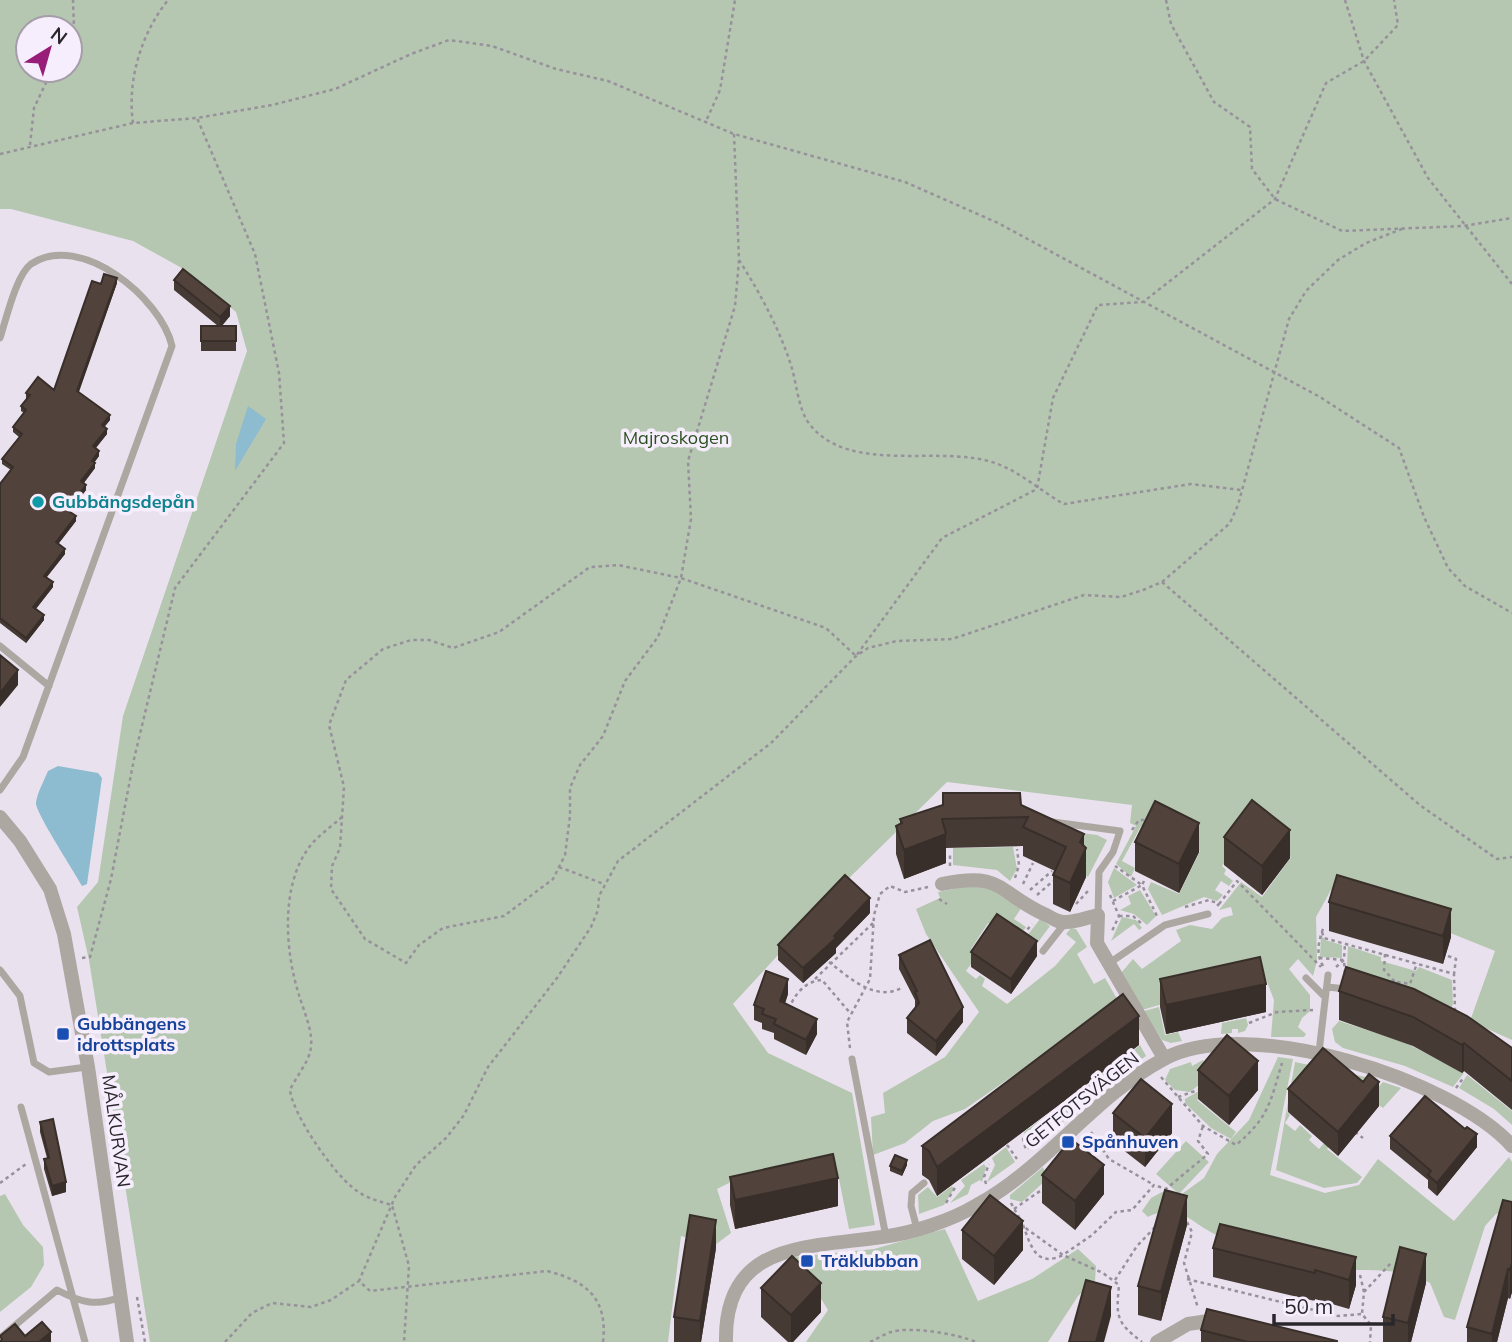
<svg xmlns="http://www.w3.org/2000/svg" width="1512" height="1342" viewBox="0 0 1512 1342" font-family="Mulish,sans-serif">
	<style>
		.green { fill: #b5c7b0; fill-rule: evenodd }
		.water { fill: #8dbbcf }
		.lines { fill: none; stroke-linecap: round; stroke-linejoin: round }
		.path { stroke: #97919b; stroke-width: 2.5; stroke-dasharray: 3.5 3.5; stroke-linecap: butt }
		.lane { stroke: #ada7a2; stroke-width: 7 }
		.street { stroke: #ada7a2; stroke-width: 14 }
		.wall { fill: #463a34 }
		.shaded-wall { fill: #392f2a }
		.building { fill: #51433c; stroke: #392f2a; stroke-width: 2 }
		.culture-dot { fill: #0f9aa8; stroke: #f7eefd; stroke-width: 2.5 }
		.transit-dot { fill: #1a4fb4; stroke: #f7eefd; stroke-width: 2.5 }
		.labels { text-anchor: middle; stroke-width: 7; stroke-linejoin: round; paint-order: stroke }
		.park-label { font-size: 18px; fill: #2b5020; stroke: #f7eefd }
		.culture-label { font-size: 18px; font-weight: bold; fill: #0d838f; stroke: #f7eefd; text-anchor: start }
		.transit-label { font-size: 18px; font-weight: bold; fill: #164399; stroke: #f7eefd; text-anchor: start }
		.street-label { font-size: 18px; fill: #2a272c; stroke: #f7eefd }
	</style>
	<rect width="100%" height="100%" fill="#eae1ef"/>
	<path class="green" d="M0,0H1512V1040L1470,1021L1495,951L1349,892L1331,890L1316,917L1317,961L1313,976L1298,959L1289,969L1310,995V1011L1302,1018L1298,1027L1306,1034L1304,1037H1271L1274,1000L1264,974L1142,1010L1121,973L1133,959L1142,969L1181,941L1176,930L1190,925L1212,929L1222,918L1233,915L1231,907L1219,910L1241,882L1262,897L1291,857L1253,827L1222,866L1226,870L1224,874L1233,881L1229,886L1221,881L1215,890L1223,895L1217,901L1204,897L1162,915L1148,889L1151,882L1179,894L1200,851L1141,826L1122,861L1135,868L1131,877L1116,864L1136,826L1130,823L1132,805L947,782L845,882L733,1004L768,1053L852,1093L875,1225L849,1229L836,1164L735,1180L717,1189L731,1233L715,1245L681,1236L668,1342H150L89,960L77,907L98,882L123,716L247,351L236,312L180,267L133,241L11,209H0ZM28,28H70V70H28Z
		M1026,826L1097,835L1107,840L1088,877Z
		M1013,847L1017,869L1010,881L997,870L953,865V848Z
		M1114,868L1137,885L1114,898L1108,882Z
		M970,886H988L1022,907L1014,919L1026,927L1016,941L988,923L971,949L978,954L966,971L976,979L980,975L985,979L982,986L1007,1004L1055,966L1076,942L1066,934L1071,928L1076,929L1087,947L1077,954L1094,984L1105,978L1127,1016L1057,1055L1024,1068L965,1109L933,1121L905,1143L873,1155L871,1117L885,1113L883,1093L945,1057L979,1012L926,934L916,909L940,898L938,892Z
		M1140,890L1156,916L1147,925L1134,914L1120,910L1131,904L1128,896Z
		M1122,917L1136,920L1142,928L1139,930L1134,924L1111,941Z
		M1040,919L1050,926L1036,945L1026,937Z
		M1321,935L1325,940L1342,945V958L1320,957Z
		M1348,946L1381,957V961L1416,971L1419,967L1452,980L1453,1004L1449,1013L1346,982Z
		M1159,1007L1165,1035L1178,1032L1182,1041L1171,1043L1162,1040L1144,1011Z
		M1246,1018L1248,1025L1245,1031L1238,1033V1029H1232V1033L1221,1034L1222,1023Z
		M1339,1021L1404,1042L1464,1073L1453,1087L1405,1066L1343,1048L1335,1042L1332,1029Z
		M1140,1045L1146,1056L1123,1072L1130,1058L1128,1055Z
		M1278,1057L1293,1059L1270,1175L1325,1193L1359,1185L1378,1159L1454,1221L1509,1157L1512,1162V1209L1496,1214L1485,1226L1455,1320L1444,1317L1430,1283C1388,1263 1369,1275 1329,1267C1294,1260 1259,1249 1225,1238C1192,1228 1183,1199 1148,1217L1142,1211L1151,1198L1162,1192L1179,1196L1204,1178L1217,1154L1249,1120Z
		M1203,1060L1206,1067L1200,1084L1190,1092L1175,1090L1165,1080L1170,1069L1191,1062L1192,1066Z
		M1120,1061L1119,1075L1110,1083L1107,1080L1102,1085L1103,1088L1093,1097L1091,1090L1097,1083L1094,1079Z
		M1295,1062L1375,1079L1359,1099H1297L1287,1112L1290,1115L1285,1123L1295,1131L1300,1125L1312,1136L1309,1140L1319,1149L1336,1129L1340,1132L1327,1149L1362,1177L1357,1183L1324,1188L1276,1170Z
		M1467,1075L1512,1111V1125L1494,1109L1459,1088Z
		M1383,1082L1401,1088L1383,1108L1374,1101V1092Z
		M1085,1085L1088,1101L1058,1126L1063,1109L1061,1105Z
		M1206,1087L1197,1100L1236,1132L1231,1139L1211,1128L1185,1103V1099Z
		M1053,1111L1050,1133L1045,1136L1043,1134L1028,1150L1024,1132Z
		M1186,1141L1209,1162L1179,1194L1156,1174Z
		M1006,1147L1015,1162L987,1182L995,1165L992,1158Z
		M984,1164L986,1167L982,1182L980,1180L971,1185L968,1194L950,1203L965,1186L961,1180Z
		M1043,1167L1047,1179L1022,1202L1010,1199V1195Z
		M952,1186L954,1189L944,1205L919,1214L918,1195L928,1187L937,1197Z
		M5,1194L23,1225L43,1247L44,1265L31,1287L0,1312V1196Z
		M945,1229L978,1301L1032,1279L1078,1249L1096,1266L1095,1281L1078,1296L1048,1342H806L828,1310L795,1257L874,1249Z"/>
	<path class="water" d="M248,406L266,419L235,471L236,444Z
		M58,766L98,773L102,778L87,884L82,886C74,871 35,812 36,803C37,793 44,781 48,771Z"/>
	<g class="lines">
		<path class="path" d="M1166,0L1171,24L1214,102L1250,127L1252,169L1275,199L1342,231L1463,226L1512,218
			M1345,0L1364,61L1428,178L1512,284
			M70,37L74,28L73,0
			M707,119L720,90L735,0
			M133,123C127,80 141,34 168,0
			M734,134L739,260L735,306L688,461L691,519L681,578L658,637L625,681L603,736L580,765L570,788V816L565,855L553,879L504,916L443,928L419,945L406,963L365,939L331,889L332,866L340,848L344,787L329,725L346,680L383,649L411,640H429L453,648L499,632L590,567L618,565L681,578L826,628L856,656L942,538L1037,489L1053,398L1098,305L1143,302L1275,199L1326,83L1364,61L1398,25L1394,0
			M30,145L34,108L52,70
			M0,154L133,123L197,118L272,105L335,89L411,54L449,40L492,46L556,69L608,81L734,134L905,182L998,223L1320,397L1399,448L1424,517L1448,568L1465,586L1512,613
			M739,260C760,293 779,328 791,365C797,384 798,411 811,426C852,475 941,444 995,463C1019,471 1042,492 1064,504L1191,484L1241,490
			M1162,582L1421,806L1497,859L1512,857
			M342,817C332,826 319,835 310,846C280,885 285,951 299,995C304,1012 315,1035 310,1052C308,1062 295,1079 290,1090C293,1115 332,1171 352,1187C363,1197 377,1201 392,1205L409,1266L404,1342
			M1132,830L1139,820H1148
			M950,866V852
			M559,867L604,884
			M1015,878L1019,865L1017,849
			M1144,881L1142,885L1157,916
			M1023,884L1033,863
			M1030,890L1052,871
			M1037,895L1053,881
			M1110,895L1119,916L1112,931
			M939,899L947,904
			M1113,901L1142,885L1115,866
			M1076,904L1088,891
			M1219,904L1237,881L1321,967
			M1185,907L1209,900L1219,904L1217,906
			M1119,916H1133L1143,925
			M1322,932L1324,938L1454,974L1455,1011
			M1023,935L1032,924
			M1385,954L1384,970L1397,984
			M1448,956L1456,959L1454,974
			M82,958L90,957L111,879L134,759L175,588L284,443L279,373L255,254L197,118
			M1319,958L1344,960L1345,973
			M829,962C850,978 876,1003 903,987
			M1323,966C1315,952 1319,940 1324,926
			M1336,967L1344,960L1345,943
			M815,979L873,923
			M1397,982L1410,984L1417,963
			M789,1009C794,995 805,981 822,980L851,1014
			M1249,1023L1277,1012L1313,1010
			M850,1048L847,1022L870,979L874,915L880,894L890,886L905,892L928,887
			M1161,1077L1203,1126L1236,1145C1269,1117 1270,1103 1282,1063
			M1456,1088L1464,1077
			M1089,1096L1090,1085
			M1178,1097L1198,1090
			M1055,1126L1057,1112
			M1091,1132L1109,1159L1154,1185
			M1355,1132L1363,1138
			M1023,1138L1026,1151
			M1007,1145L1017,1159
			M0,1183L26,1164
			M986,1184L984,1177L989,1164
			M946,1203L956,1186
			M1011,1203L1020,1219
			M1014,1209L1043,1189
			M1187,1222L1192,1232L1184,1263L1198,1308
			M1020,1224L1063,1255L1092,1235L1116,1212L1132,1210L1154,1185L1166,1189L1208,1154L1198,1141L1203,1126
			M1023,1225C1031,1246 1036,1268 1063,1255L1103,1273L1119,1285C1116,1317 1116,1322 1142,1342
			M1360,1275L1364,1292L1362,1314L1371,1325L1370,1342
			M1187,1279L1338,1316L1362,1314
			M1115,1280L1137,1246L1157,1225
			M1364,1292L1391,1263
			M137,1297L145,1342
			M225,1342L252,1313L272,1303L311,1307L331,1300L359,1281
			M603,1342C608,1299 587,1281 547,1271L370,1291L359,1281L395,1197L416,1165L446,1138L464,1115L488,1067L557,978L591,927L598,910L599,896L618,861L771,743L856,656L868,648L897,641L952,639L1084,595L1121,597L1143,590L1162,582L1220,532L1230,523L1238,505L1289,319L1306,291L1338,260L1366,243L1402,229
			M870,1342C877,1339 884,1334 891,1332C910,1326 958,1334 976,1342"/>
		<path class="lane" d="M0,338C6,320 16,275 31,264C80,231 161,298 172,346L23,757L0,790
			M0,646L49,686
			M1053,822L1120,831L1113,852L1099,872L1098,915
			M1043,951L1065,923
			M1108,964L1165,925L1208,914
			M0,970L20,996L34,1063L49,1072L87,1067
			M1306,978L1325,997
			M1327,987L1347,989
			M1319,1052L1328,975
			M852,1059L886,1237
			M21,1107L85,1342
			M917,1229L911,1206L912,1193L924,1183
			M0,1338L57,1290C80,1302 96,1307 120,1297"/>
		<path class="street" d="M0,817L20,841L50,889L64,934L88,1067L127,1342
			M942,884C1004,871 997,893 1046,915C1052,918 1059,923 1066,922C1076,922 1088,917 1098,915L1097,943L1164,1058
			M726,1342C724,1241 808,1248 882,1237C913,1233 950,1221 977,1205C1047,1167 1094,1096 1164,1059C1247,1014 1452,1079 1512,1146
			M1157,1342L1188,1324L1222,1319"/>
	</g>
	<path class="wall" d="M174,280L230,316L222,326H236V351H201V326H218L174,290Z
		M117,283L79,392L110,420L104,427L107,434L96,448L99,456L94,462L95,468L84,483L86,490L69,512L76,521L58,544L65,554L47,577L53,587L36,609L44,620L26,643L0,623V484L11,470L2,464V459L19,437L13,432V427L24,413L21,411V406L27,399L26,398V393L54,390L101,284Z
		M1021,805L1084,846L1086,877L1070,912L1053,904V875L1055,871L1023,856V846L946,848V863L904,879L896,854V826L900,824V819Z
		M1224,837L1290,858L1262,895L1224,865Z
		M1135,842L1199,852L1179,893L1135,871Z
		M1329,902L1451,937L1443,964L1329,931Z
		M870,913L836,948V953L803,983L778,960V945Z
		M971,952L1037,956L1011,994L971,967Z
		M899,955L963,1022L936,1056L907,1033V1018L915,1008V1000L899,969Z
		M1160,979L1266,1012L1166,1034L1160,1007Z
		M1339,991L1512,1048V1110L1464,1071L1462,1073L1413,1046L1339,1020Z
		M788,994L785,1004L817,1034L806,1055L774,1039V1033L762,1029V1023L754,1020V1005Z
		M1139,1045L937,1196L929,1180L922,1175V1146Z
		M1198,1070L1258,1090L1229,1125L1198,1099Z
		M1288,1089L1379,1106L1338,1156L1288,1112Z
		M1113,1113L1172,1133L1145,1167L1113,1142Z
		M40,1122L66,1192L52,1196L44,1169V1159L47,1158L40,1132Z
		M1390,1136L1477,1147L1437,1196L1428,1188V1180L1390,1149Z
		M907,1165L902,1176L890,1171V1166Z
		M1042,1175L1104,1194L1075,1230L1042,1203Z
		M730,1177L838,1206L735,1229L730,1205Z
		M1512,1202V1292L1510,1299L1508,1298L1497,1342H1467V1327Z
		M1187,1225L1161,1321L1138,1315V1286Z
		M962,1230L1023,1250L994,1285L962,1259Z
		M716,1248L701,1342H674V1317Z
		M1213,1248L1356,1257V1285L1349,1309L1315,1299V1301L1213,1277Z
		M1426,1283L1411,1342H1383V1317Z
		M761,1288L821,1312L793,1342H788L761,1317Z
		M1201,1330L1337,1342H1201Z"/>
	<path class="shaded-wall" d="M117,278V283L77,396V391Z
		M230,306V316L220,327V317Z
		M110,415V420L102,430V425Z
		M107,429V434L93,451V446Z
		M99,451V456L92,466V461Z
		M95,463V468L81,486V481Z
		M86,485V490L67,515V510Z
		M76,516V521L56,547V542Z
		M65,549V554L44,580V576Z
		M53,582V587L33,612V607Z
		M44,615V620L26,643V638Z
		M18,670V685L0,707V693Z
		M1199,823V852L1179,893V864Z
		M1290,830V858L1262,895V866Z
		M946,834V863L904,879V850Z
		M1084,834V852L1086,848V877L1070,912V883L1080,842Z
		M870,898V913L836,948V953L803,983V968Z
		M1451,909V937L1443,964V936Z
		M1037,941V956L1011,994V979Z
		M788,979V994L780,1016V1001Z
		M1266,984V1012L1166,1034V1005Z
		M963,1007V1022L936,1056V1041Z
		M1139,1016V1045L937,1196V1167Z
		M817,1019V1034L806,1055V1040Z
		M1464,1043V1071L1462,1073V1045Z
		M1258,1061V1090L1229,1125V1096Z
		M1379,1082V1106L1338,1156V1132Z
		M1172,1104V1133L1145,1167V1138Z
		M1477,1134V1147L1437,1196V1183Z
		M907,1160V1165L902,1176V1171Z
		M1104,1165V1194L1075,1230V1201Z
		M838,1178V1206L735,1229V1200Z
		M66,1182V1192L52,1196V1186Z
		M1187,1196V1225L1161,1321V1292Z
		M716,1220V1248L701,1342H700V1321Z
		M1023,1221V1250L994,1285V1256Z
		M1426,1254V1283L1411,1342H1408V1323Z
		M1356,1257V1285L1349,1309V1280Z
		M1512,1263V1292L1510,1299V1270Z
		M1508,1269V1298L1497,1342H1492V1334Z
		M821,1283V1312L793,1342H791V1315Z
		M1111,1287V1316L1104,1342H1096Z
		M51,1332V1342H39Z"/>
	<path class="building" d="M183,269L230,306L220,317L174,280Z
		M104,274L117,278L77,391L110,415L102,425L107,429L93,446L99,451L92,461L95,463L81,481L86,485L67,510L76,516L56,542L65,549L44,576L53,582L33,607L44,615L26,638L0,618V484L13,467L2,459L22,434L13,427L26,410L21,406L30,395L26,393L38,377L54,390L92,281L101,284Z
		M201,326H236V341H201Z
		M0,655L18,670L0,693Z
		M943,793H1020L1021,805L1084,834L1080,842L1086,848L1070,883L1053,875L1066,847L1023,827L1028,817L942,819L946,834L904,850L896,826L902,823L900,819L943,805Z
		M1252,800L1290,830L1262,866L1224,837Z
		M1155,801L1199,823L1179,864L1135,842Z
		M845,875L870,898L834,936L836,938L803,968L778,945Z
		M1337,875L1451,909L1443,936L1329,902Z
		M997,914L1037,941L1011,979L971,952Z
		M930,940L963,1007L936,1041L907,1018L919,1003L915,992L917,991L899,955Z
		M1260,957L1266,984L1166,1005L1160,979Z
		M1346,967L1414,989L1467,1016L1512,1048V1081L1464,1043L1462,1045L1413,1017L1339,991Z
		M766,971L788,979L780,1001L817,1019L806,1040L774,1024L776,1019L762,1014L764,1009L754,1005Z
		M1123,994L1139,1016L937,1167L929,1151L922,1146Z
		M1227,1035L1258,1061L1229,1096L1198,1070Z
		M1323,1048L1363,1082L1369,1074L1379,1082L1338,1132L1288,1089Z
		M1141,1079L1172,1104L1145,1138L1113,1113Z
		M1425,1096L1465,1129L1467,1127L1477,1134L1437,1183L1428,1175L1431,1171L1390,1136Z
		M53,1119L66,1182L52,1186L44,1159L49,1158L40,1122Z
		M1071,1139L1104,1165L1075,1201L1042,1175Z
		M833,1154L838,1178L735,1200L730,1177Z
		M895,1155L907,1160L902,1171L890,1166Z
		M1165,1190L1187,1196L1161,1292L1138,1286Z
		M990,1195L1023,1221L994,1256L962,1230Z
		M1503,1200L1512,1202V1263L1510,1270L1508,1269L1492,1334L1467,1327Z
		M690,1215L716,1220L700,1321L674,1317Z
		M1220,1224L1356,1257L1349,1280L1315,1270V1273L1213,1248Z
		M1400,1247L1426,1254L1408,1323L1383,1317Z
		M792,1256L821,1283L791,1315L761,1288Z
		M1086,1280L1111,1287L1096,1342H1069Z
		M1207,1309L1337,1341V1342H1248L1201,1330Z
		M42,1322L51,1332L39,1342H0L2,1339L0,1336L15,1324L25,1336Z"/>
	<circle class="culture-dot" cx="38" cy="502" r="7"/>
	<g class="transit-dot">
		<rect x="56" y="1027" width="14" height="14" rx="3.5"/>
		<rect x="1061" y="1135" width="14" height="14" rx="3.5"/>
		<rect x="800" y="1254" width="14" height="14" rx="3.5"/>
	</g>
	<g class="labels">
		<g class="park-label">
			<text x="676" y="444">Majroskogen</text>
		</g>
		<g class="culture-label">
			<text x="52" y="508">Gubbängsdepån</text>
		</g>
		<g class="transit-label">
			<text x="77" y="1030">Gubbängens<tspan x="77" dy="21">idrottsplats</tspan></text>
			<text x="1082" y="1148">Spånhuven</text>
			<text x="821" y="1267">Träklubban</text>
		</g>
		<g class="street-label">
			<text transform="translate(1082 1100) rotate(-39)" y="6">GETFOTSVÄGEN</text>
			<text transform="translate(116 1131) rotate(82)" y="6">MÅLKURVAN</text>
		</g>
	</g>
	<g transform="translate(49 49) rotate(37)"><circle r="33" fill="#f7eefd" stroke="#a59ea9" stroke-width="2"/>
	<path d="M0-5L12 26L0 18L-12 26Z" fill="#971d78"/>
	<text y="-10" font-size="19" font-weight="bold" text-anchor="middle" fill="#2a272c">N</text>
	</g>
	<path d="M1274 1314v10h119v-10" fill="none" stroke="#2a272c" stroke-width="3.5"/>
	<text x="1284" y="1314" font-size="21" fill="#2a272c" stroke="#f7eefd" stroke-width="5" paint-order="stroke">50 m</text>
</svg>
